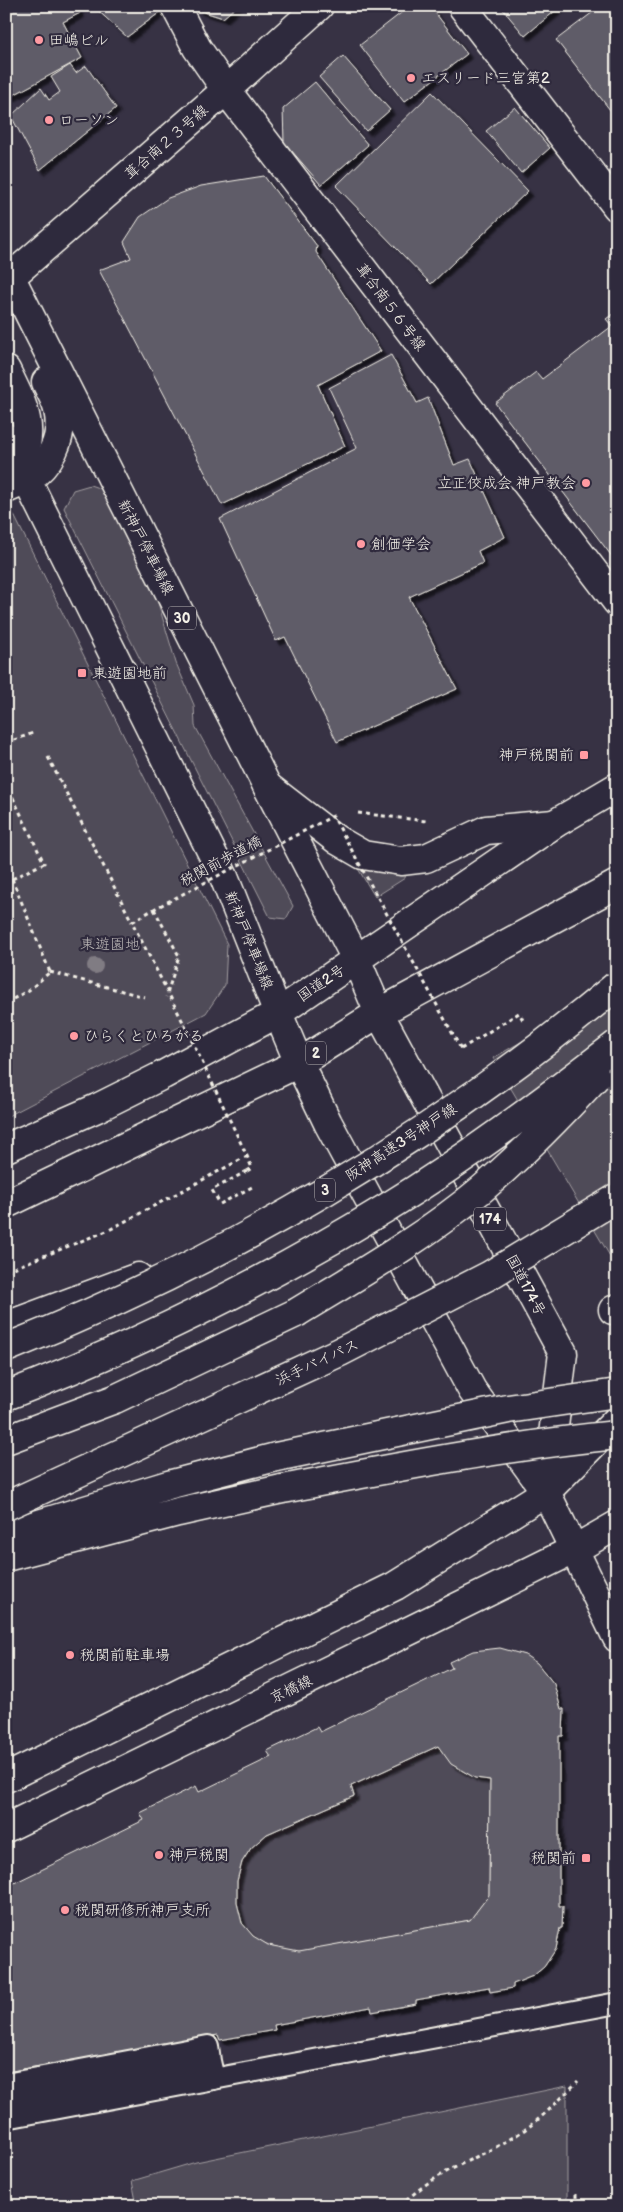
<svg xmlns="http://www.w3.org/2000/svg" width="623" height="2212" viewBox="0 0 623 2212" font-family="'Balsamiq Sans','Klee One',sans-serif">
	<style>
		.green { fill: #504b59; stroke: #a29ea0 }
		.building { fill: #5f5c67; stroke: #f4f1e8; fill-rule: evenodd; filter: url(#shadow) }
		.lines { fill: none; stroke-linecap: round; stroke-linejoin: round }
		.service-casing { stroke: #f4f1e8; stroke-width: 24 }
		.pedestrian-casing { stroke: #f4f1e8; stroke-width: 31 }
		.minor-casing { stroke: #f4f1e8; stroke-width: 31 }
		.tertiary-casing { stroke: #f4f1e8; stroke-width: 31 }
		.primary-casing { stroke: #f4f1e8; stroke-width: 31 }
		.trunk-casing { stroke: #f4f1e8; stroke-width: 31 }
		.motorway-casing { stroke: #f4f1e8; stroke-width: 31 }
		.path { stroke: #f4f1e8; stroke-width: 3; stroke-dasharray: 4 4; stroke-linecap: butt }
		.service { stroke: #2f2a3d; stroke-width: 20 }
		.pedestrian { stroke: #2f2a3d; stroke-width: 28 }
		.minor { stroke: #2f2a3d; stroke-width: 28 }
		.tertiary { stroke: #2f2a3d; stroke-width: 28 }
		.primary { stroke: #2f2a3d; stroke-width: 28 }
		.trunk { stroke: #2f2a3d; stroke-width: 28 }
		.motorway { stroke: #2f2a3d; stroke-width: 28 }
		.minor-bridge-casing { stroke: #f4f1e8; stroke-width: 31; stroke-linecap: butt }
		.tertiary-bridge-casing { stroke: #f4f1e8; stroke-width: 31; stroke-linecap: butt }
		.motorway-bridge-casing { stroke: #f4f1e8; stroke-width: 31; stroke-linecap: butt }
		.path-bridge { stroke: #f4f1e8; stroke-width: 3; stroke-dasharray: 4 4; stroke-linecap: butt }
		.minor-bridge { stroke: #2f2a3d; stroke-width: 28 }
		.tertiary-bridge { stroke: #2f2a3d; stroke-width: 28 }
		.motorway-bridge { stroke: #2f2a3d; stroke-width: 28 }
		.tree { fill: #807b83 }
		.poi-dot { fill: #ff9aa2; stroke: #2f2a3d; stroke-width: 2 }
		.labels { text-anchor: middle; stroke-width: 4.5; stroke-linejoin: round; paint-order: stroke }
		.shield { fill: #2f2a3d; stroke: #b9b5b5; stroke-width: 1 }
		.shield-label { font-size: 14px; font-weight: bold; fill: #f4f1e8 }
		.poi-label { font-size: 15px; fill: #f4f1e8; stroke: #2f2a3d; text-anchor: start }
		.street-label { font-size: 15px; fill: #f4f1e8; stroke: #2f2a3d }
		.park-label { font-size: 15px; fill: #bbb7b6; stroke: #2f2a3d }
	</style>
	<defs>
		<filter id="shadow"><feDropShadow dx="4.5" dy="4.5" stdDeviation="1" flood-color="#0009"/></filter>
	</defs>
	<rect width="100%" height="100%" fill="#373244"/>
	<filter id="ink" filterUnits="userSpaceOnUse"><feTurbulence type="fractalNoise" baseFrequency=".02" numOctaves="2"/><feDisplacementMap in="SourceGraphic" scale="10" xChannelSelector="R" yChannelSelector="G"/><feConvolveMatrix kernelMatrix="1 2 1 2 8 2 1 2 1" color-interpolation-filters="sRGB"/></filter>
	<g filter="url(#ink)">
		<path class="green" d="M90,485L110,492L156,596L176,663L194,705L195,726L293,906L286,919L270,917L64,508L73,490Z
			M6,499L227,944L225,985L206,1013L6,1117Z
			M357,867L406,872L405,878L375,897Z
			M617,987V1268L493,1058Z
			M438,1746C453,1767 464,1776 490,1780L489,1895L470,1920C428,1928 387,1935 346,1943C331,1945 312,1952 297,1951C282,1949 266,1946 254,1937C229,1919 232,1867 252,1847C274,1825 325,1809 354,1797L351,1786Z
			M567,2086V2206H137L132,2181L196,2162Z"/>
		<path class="building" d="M6,6H76L80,13L63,22L82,58L6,99Z
			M160,6L163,10L127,37L94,7Z
			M196,6H237L223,18L198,10Z
			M410,6H430L467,54L404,102L360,45Z
			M500,6H561L525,36Z
			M601,6H617V119L556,40Z
			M343,56L390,110L366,131L319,77Z
			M70,65L76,73L86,66L116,108L40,170L11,116L41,88L49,100L60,92L51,77Z
			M315,82L368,145L321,185L284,142L283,109Z
			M432,92L528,191L431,284L336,186Z
			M515,107L550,148L521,173L486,131Z
			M264,176L317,246L316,252L381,351L318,385L345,446L222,505L99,270L131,258L124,242L140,217L168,198L201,186Z
			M617,311V563L495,403L536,372L542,379L612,326L606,319Z
			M391,355L417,403L428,398L454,465L470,459L505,537L478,551L483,563L409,597L457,689L337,742L285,637L276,641L220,519L357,448L329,388Z
			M500,1648L525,1655L537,1663L554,1684L561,1709H564L563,1736H559V1906H563L562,1928H560L556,1949L544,1967L533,1976L513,1984V1988L490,1992L489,1987L416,2000V2004L372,2012L371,2007L274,2025L275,2030L220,2040L218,2035L6,2072V1887L144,1820L140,1813L196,1786L199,1792L271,1757L267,1751L317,1727L320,1732L452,1668L449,1662L473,1651ZM438,1746L451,1764L475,1778L490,1780L489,1895L470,1920L299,1951L268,1945L253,1936L242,1923L237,1903V1881L242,1862L251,1848L267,1834L354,1796L351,1786Z"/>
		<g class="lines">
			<defs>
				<path id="service" d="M6,2084L208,2046L210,2061
					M6,2100L210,2061L214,2079
					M6,2118L617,2003"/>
				<path id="pedestrian" d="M613,1310L617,1308"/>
				<path id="minor" d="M175,6L197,48L226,90L617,602
					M462,6L617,207
					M6,489L27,480
					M267,786L337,840L363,855L401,861L426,858L486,830L554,824"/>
				<path id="tertiary" d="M6,281L226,90L319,6
					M6,370C23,405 36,427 20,465
					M6,1534L168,1485L276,1457
					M6,1557L178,1512L282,1489
					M6,1778L395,1586L546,1492L617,1420
					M6,1828L415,1628L575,1549L617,1525"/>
				<path id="primary" d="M6,268L267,786L356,959
					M6,438L224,877L278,1013
					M27,480C49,465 65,439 58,410C56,400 50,391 46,382"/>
				<path id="trunk" d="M356,959L379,1013L563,1353L546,1492
					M278,1013L299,1063L328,1123L472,1390L546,1492L617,1638
					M6,1148L97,1108L163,1075L278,1013L554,824L617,787
					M6,1204L299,1063L379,1013L617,884"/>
				<path id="motorway" d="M6,1326L138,1277
					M6,1440L115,1399L296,1313"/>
			</defs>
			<use href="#service" class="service-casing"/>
			<use href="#pedestrian" class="pedestrian-casing"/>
			<use href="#minor" class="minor-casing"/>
			<use href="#tertiary" class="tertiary-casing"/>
			<use href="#primary" class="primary-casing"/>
			<use href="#trunk" class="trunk-casing"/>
			<use href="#motorway" class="motorway-casing"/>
			<path class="path" d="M6,743L36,732
				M48,757L132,922
				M6,783L44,863L12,879
				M358,813L426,821
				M6,864L50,972
				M154,909L179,956L166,997
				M50,972L145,997
				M6,1003L29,990L50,972
				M461,1049L519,1013L523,1020
				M247,1171L212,1190L220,1204L252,1187
				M6,1271L109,1230L247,1156
				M401,2206C433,2171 480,2159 518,2134C541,2120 559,2100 578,2081
				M576,2206V2190"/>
			<use href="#service" class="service"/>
			<use href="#pedestrian" class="pedestrian"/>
			<use href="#minor" class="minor"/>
			<use href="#tertiary" class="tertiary"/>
			<use href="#primary" class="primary"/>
			<use href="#trunk" class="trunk"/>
			<use href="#motorway" class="motorway"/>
			<defs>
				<path id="minor-bridge" d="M282,1489C393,1468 504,1446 617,1435"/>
				<path id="tertiary-bridge" d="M276,1457L508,1409L617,1393"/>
				<path id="motorway-bridge" d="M296,1313C360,1274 425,1237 482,1189C523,1154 560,1116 596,1077
					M6,1348C226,1261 435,1137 617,985
					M6,1396C138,1345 265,1282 386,1208C466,1159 542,1102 617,1044
					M6,1506L340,1352L490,1275L617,1198"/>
			</defs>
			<use href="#minor-bridge" class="minor-bridge-casing"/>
			<use href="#tertiary-bridge" class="tertiary-bridge-casing"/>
			<use href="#motorway-bridge" class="motorway-bridge-casing"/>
			<path class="path-bridge" d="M247,1171L252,1168L247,1156L185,1026L132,922L154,909L333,816L461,1049"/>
			<use href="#minor-bridge" class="minor-bridge"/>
			<use href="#tertiary-bridge" class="tertiary-bridge"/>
			<use href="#motorway-bridge" class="motorway-bridge"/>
		</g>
		<circle class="tree" cx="95" cy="966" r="8"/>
	</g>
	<g class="poi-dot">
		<circle cx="39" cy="40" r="5"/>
		<circle cx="411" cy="78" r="5"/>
		<circle cx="49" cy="120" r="5"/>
		<circle cx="586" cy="483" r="5"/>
		<circle cx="361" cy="544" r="5"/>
		<rect x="77" y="668" width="10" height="10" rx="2.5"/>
		<rect x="579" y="750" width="10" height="10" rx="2.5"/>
		<circle cx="74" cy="1036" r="5"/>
		<circle cx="70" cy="1655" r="5"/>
		<circle cx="159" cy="1855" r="5"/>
		<rect x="581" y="1853" width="10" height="10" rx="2.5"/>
		<circle cx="65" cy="1910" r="5"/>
	</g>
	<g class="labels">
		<g class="shield">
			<rect x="168" y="606.5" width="28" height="23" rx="4"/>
			<rect x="306" y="1041.5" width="20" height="23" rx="4"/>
			<rect x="315" y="1178.5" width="20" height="23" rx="4"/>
			<rect x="474" y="1207.5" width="32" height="23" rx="4"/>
		</g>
		<g class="shield-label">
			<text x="182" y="623">30</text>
			<text x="316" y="1058">2</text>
			<text x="325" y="1195">3</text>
			<text x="490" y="1224">174</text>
		</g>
		<g class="poi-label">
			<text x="49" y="45">田嶋ビル</text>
			<text x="421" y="83">エスリード三宮第2</text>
			<text x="59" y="125">ローソン</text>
			<text x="576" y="488" text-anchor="end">立正佼成会 神戸教会</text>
			<text x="371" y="549">創価学会</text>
			<text x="92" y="678">東遊園地前</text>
			<text x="574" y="760" text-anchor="end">神戸税関前</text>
			<text x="84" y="1041">ひらくとひろがる</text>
			<text x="80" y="1660">税関前駐車場</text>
			<text x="169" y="1860">神戸税関</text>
			<text x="576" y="1863" text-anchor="end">税関前</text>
			<text x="75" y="1915">税関研修所神戸支所</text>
		</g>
		<g class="street-label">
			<text transform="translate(166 142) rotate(-41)" y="5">葺合南２３号線</text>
			<text transform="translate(391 307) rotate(53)" y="5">葺合南５６号線</text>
			<text transform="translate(146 547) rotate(63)" y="5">新神戸停車場線</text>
			<text transform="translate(221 861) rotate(-28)" y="5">税関前歩道橋</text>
			<text transform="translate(249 940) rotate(68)" y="5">新神戸停車場線</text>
			<text transform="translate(321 983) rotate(-34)" y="5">国道2号</text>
			<text transform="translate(401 1142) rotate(-33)" y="5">阪神高速3号神戸線</text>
			<text transform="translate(526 1285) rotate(62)" y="5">国道174号</text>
			<text transform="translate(317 1362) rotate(-25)" y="5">浜手バイパス</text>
			<text transform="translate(291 1689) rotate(-26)" y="5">京橋線</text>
		</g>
		<g class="park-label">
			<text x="110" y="949">東遊園地</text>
		</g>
	</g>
	<rect width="623" height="2212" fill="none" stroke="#2f2a3d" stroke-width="25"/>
	<rect x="12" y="12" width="598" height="2187" fill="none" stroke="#f4f1e8" stroke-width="2" filter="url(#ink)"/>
</svg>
